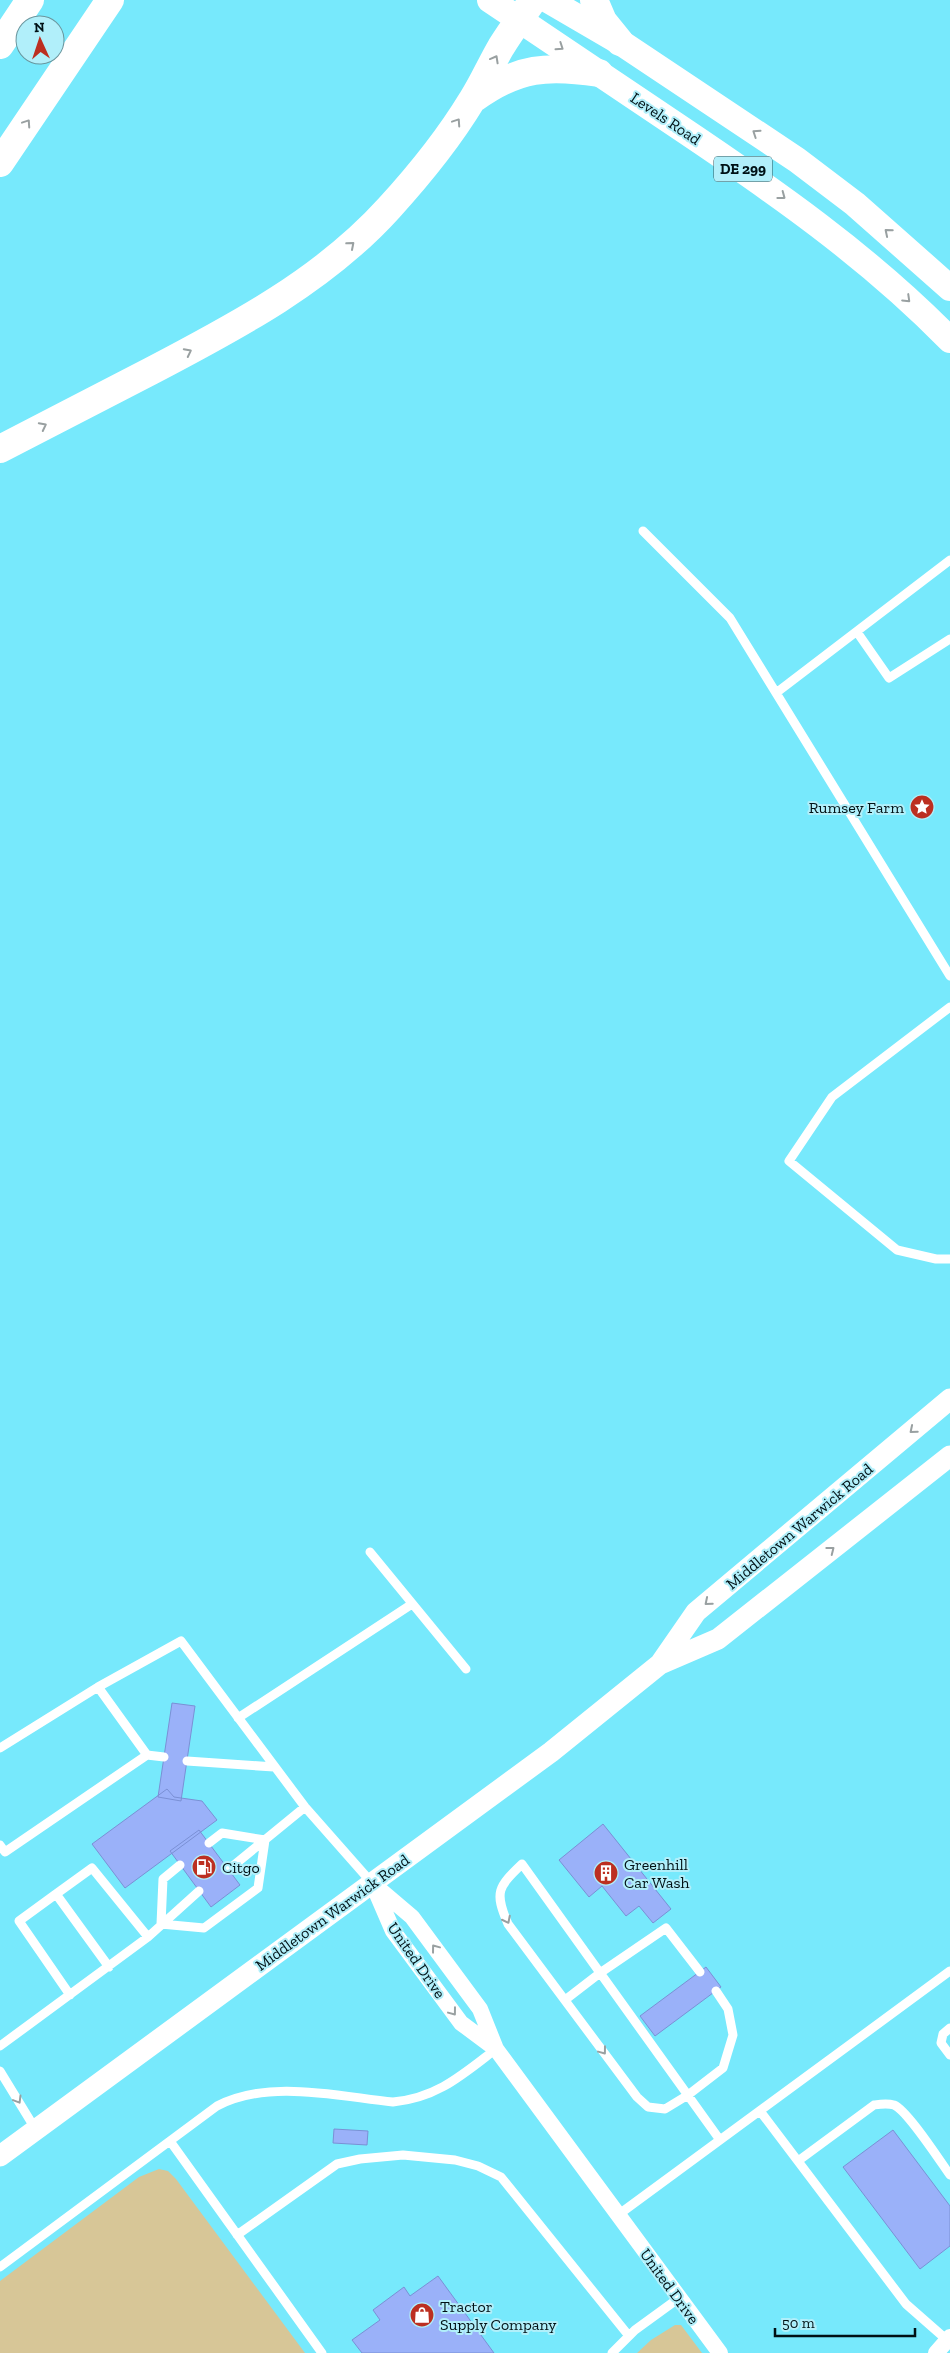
<svg xmlns="http://www.w3.org/2000/svg" width="950" height="2353" viewBox="0 0 950 2353" font-family="'Zilla Slab',serif">
	<style>
		.grass { fill: #d7c697 }
		.building { fill: #9ab1f9; stroke: #7a90d5 }
		.lines { fill: none; stroke-linecap: round; stroke-linejoin: round }
		.service { stroke: #fff; stroke-width: 9 }
		.minor { stroke: #fff; stroke-width: 16 }
		.tertiary { stroke: #fff; stroke-width: 21 }
		.primary { stroke: #fff; stroke-width: 26 }
		.motorway { stroke: #fff; stroke-width: 28 }
		.oneway { stroke: #99a0a1 }
		.labels { text-anchor: middle; stroke-width: 4; stroke-linejoin: round; paint-order: stroke }
		.shield { fill: #b1effa; stroke: #35545a; stroke-width: 1 }
		.shield-label { font-size: 15px; font-weight: bold; fill: #001115 }
		.street-label { font-size: 16px; fill: #001115; stroke: #b1effa }
		.poi-label { font-size: 16px; fill: #001115; stroke: #b1effa; text-anchor: start }
	</style>
	<rect width="100%" height="100%" fill="#77e9fc"/>
	<path class="grass" d="M159,2169L168,2171L176,2179L305,2353H0V2281L139,2177Z
		M675,2325H681L702,2353H637L651,2340Z"/>
	<path class="building" d="M172,1703L195,1706L181,1801L158,1797Z
		M167,1789L174,1797L202,1801L217,1820L125,1888L92,1844Z
		M603,1824L671,1909L653,1923L639,1906L626,1916L602,1886L589,1897L559,1860Z
		M199,1830L240,1885L211,1907L170,1851Z
		M706,1967L721,1987L655,2036L640,2016Z
		M334,2129L368,2131L367,2145L333,2143Z
		M893,2130L950,2206V2246L920,2269L843,2167Z
		M438,2276L494,2353H362L352,2340L380,2320L373,2310L404,2287L410,2296Z"/>
	<g class="lines">
		<path class="service" d="M643,531L730,618L950,976
			M857,632L889,678L950,639
			M776,693L950,560
			M950,1007L832,1097L789,1161L897,1250L936,1259H950
			M370,1552L466,1669
			M98,1687L147,1755
			M238,1718L412,1604
			M0,1748L98,1687L181,1641L305,1807L372,1883
			M187,1761L274,1767
			M0,1845L5,1852L147,1755L164,1757
			M180,1865L163,1879L161,1924L204,1928L258,1888L265,1840L222,1833L209,1843
			M228,1870L305,1807
			M56,1894L92,1868L148,1937
			M716,1991L728,2009L733,2035L723,2068L688,2095L665,2109L648,2107L637,2097L508,1924C494,1892 498,1887 522,1864L720,2140
			M70,1995L19,1921L56,1894L109,1967
			M565,2000L600,1973L666,1928L700,1972
			M950,2028L943,2034L941,2043L950,2055
			M0,2046L148,1937L199,1891
			M0,2071L36,2130
			M760,2111L906,2304L947,2340
			M170,2141L322,2353
			M798,2161L874,2105C881,2104 887,2103 894,2105C907,2110 940,2161 950,2175
			M618,2215L950,1971
			M237,2235L337,2164L360,2159L403,2155L455,2160L478,2166L501,2177L629,2336
			M0,2267L217,2106C269,2079 336,2096 393,2102C437,2098 462,2075 496,2049
			M612,2353L635,2330L679,2298"/>
		<path class="minor" d="M372,1883L412,1917L480,2009L496,2049L720,2353
			M374,1887L393,1931L461,2023L496,2049
			M936,2353L950,2337"/>
		<path class="tertiary" d="M660,1664L718,1639L950,1456
			M0,2156L551,1752L660,1664L696,1612L950,1399"/>
		<path class="primary" d="M490,0C552,42 614,83 676,125C773,190 868,256 950,340
			M548,0L620,42L797,160L855,204L950,288"/>
		<path class="motorway" d="M594,0L603,21L620,42
			M0,45L30,0
			M475,98C518,67 548,65 599,73
			M0,163L110,0
			M0,449C50,423 101,397 151,371C237,326 324,280 389,208C420,174 449,138 472,100C483,83 491,64 501,47C511,31 522,16 533,0"/>
	</g>
	<defs><path id="oneway-chevron" d="M-2-3.5L2.5 0L-2 3.5" fill="none" stroke-width="1.6" stroke-linecap="round" stroke-linejoin="round" transform="scale(1.25)"/></defs>
	<g class="oneway">
		<use href="#oneway-chevron" transform="translate(560 47) rotate(34)"/>
		<use href="#oneway-chevron" transform="translate(495 59) rotate(-61)"/>
		<use href="#oneway-chevron" transform="translate(457 122) rotate(-56)"/>
		<use href="#oneway-chevron" transform="translate(27 123) rotate(-56)"/>
		<use href="#oneway-chevron" transform="translate(756 133) rotate(-146)"/>
		<use href="#oneway-chevron" transform="translate(782 196) rotate(37)"/>
		<use href="#oneway-chevron" transform="translate(888 232) rotate(-140)"/>
		<use href="#oneway-chevron" transform="translate(351 245) rotate(-41)"/>
		<use href="#oneway-chevron" transform="translate(907 299) rotate(44)"/>
		<use href="#oneway-chevron" transform="translate(188 352) rotate(-27)"/>
		<use href="#oneway-chevron" transform="translate(43 426) rotate(-27)"/>
		<use href="#oneway-chevron" transform="translate(913 1430) rotate(140)"/>
		<use href="#oneway-chevron" transform="translate(831 1550) rotate(-38)"/>
		<use href="#oneway-chevron" transform="translate(708 1602) rotate(140)"/>
		<use href="#oneway-chevron" transform="translate(507 1920) rotate(63)"/>
		<use href="#oneway-chevron" transform="translate(435 1948) rotate(-127)"/>
		<use href="#oneway-chevron" transform="translate(453 2012) rotate(53)"/>
		<use href="#oneway-chevron" transform="translate(603 2051) rotate(53)"/>
		<use href="#oneway-chevron" transform="translate(18 2100) rotate(59)"/>
	</g>
	<defs>
		<symbol id="sight-disc" viewBox="-11 -11 22 22"><circle r="9.5" fill="#bc2f21" stroke="#b1effa"/><path d="M0-6L1.8-2.2L6-1.7L2.9 1.2L3.7 5.4L0 3.3L-3.7 5.4L-2.9 1.2L-6-1.7L-1.8-2.2Z" fill="#fff"/></symbol>
		<symbol id="fuel-disc" viewBox="-11 -11 22 22"><circle r="9.5" fill="#bc2f21" stroke="#b1effa"/><path d="M-5.5-6h7V0h2V4h1.3V-2.5L3-4.5l.8-.8L6-3V5H2.5V1h-1V6h-7ZM-4.2-4.7v3.2H.2V-4.7Z" fill="#fff"/></symbol>
		<symbol id="building-disc" viewBox="-11 -11 22 22"><circle r="9.5" fill="#bc2f21" stroke="#b1effa"/><path d="M-4-6H4V6H1V3H-1V6H-4ZM-2.5-4.3h1.7v1.8h-1.7ZM.8-4.3h1.7v1.8H.8ZM-2.5-1h1.7V.8h-1.7ZM.8-1h1.7V.8H.8Z" fill="#fff"/></symbol>
		<symbol id="shop-disc" viewBox="-11 -11 22 22"><circle r="9.5" fill="#bc2f21" stroke="#b1effa"/><path d="M-5-2.5h2.3a2.7 3.5 0 0 1 5.4 0H5L5.5 6h-11ZM-1.5-2.5h3a1.5 2.3 0 0 0-3 0Z" fill="#fff"/></symbol>
	</defs>
	<g fill-rule="evenodd">
		<use href="#sight-disc" x="908" y="793" width="28" height="28"/>
		<use href="#fuel-disc" x="190" y="1853" width="28" height="28"/>
		<use href="#building-disc" x="592" y="1859" width="28" height="28"/>
		<use href="#shop-disc" x="408" y="2301" width="28" height="28"/>
	</g>
	<g class="labels">
		<rect class="shield" x="714" y="156.5" width="58" height="25" rx="4"/>
		<g class="shield-label">
			<text x="743" y="174">DE 299</text>
		</g>
		<g class="street-label">
			<text transform="translate(666 118) rotate(34)" y="6">Levels Road</text>
			<text transform="translate(799 1526) rotate(-40)" y="6">Middletown Warwick Road</text>
			<text transform="translate(332 1912) rotate(-36)" y="6">Middletown Warwick Road</text>
			<text transform="translate(417 1960) rotate(55)" y="6">United Drive</text>
			<text transform="translate(670 2286) rotate(54)" y="6">United Drive</text>
		</g>
		<g class="poi-label">
			<text x="904" y="813" text-anchor="end">Rumsey Farm</text>
			<text x="624" y="1870">Greenhill<tspan x="624" dy="18">Car Wash</tspan></text>
			<text x="222" y="1873">Citgo</text>
			<text x="440" y="2312">Tractor<tspan x="440" dy="18">Supply Company</tspan></text>
		</g>
	</g>
	<g transform="translate(40 40) rotate(357)"><circle r="24" fill="#b1effa" stroke="#6a969e"/>
	<path d="M0-4L9 19L0 12L-9 19Z" fill="#bc2f21"/>
	<text y="-8" font-size="14" font-weight="bold" text-anchor="middle" fill="#001115">N</text>
	</g>
	<path d="M775 2328v8h140v-8" fill="none" stroke="#001115" stroke-width="2.5"/>
	<text x="782" y="2328" font-size="15" fill="#001115" stroke="#b1effa" stroke-width="4" paint-order="stroke">50 m</text>
</svg>
